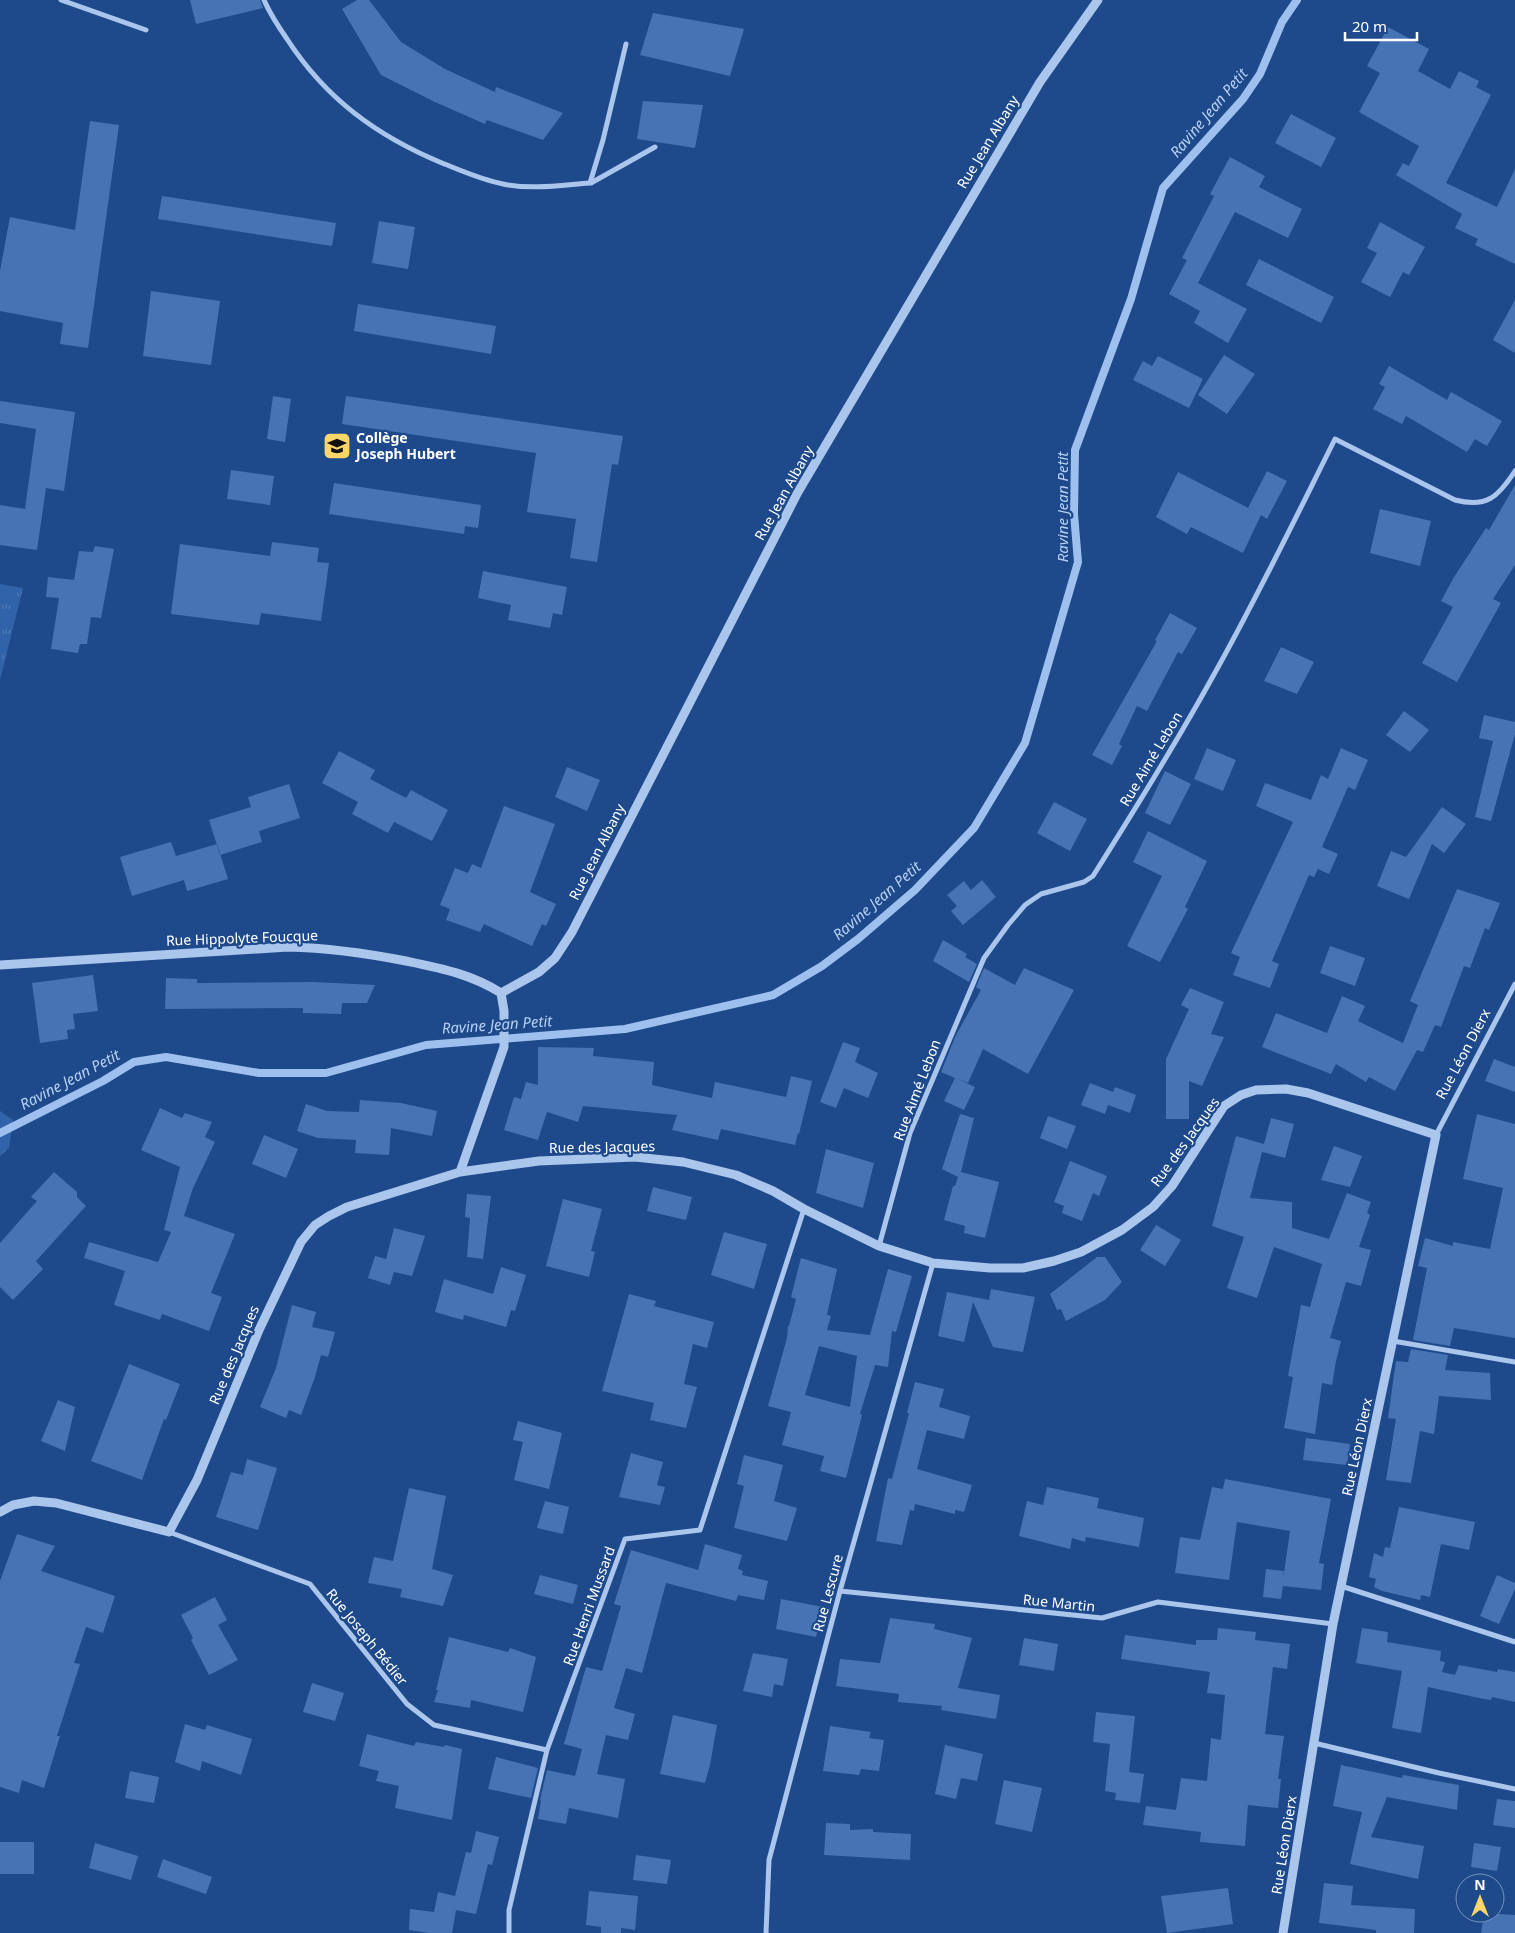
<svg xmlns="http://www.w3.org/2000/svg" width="1515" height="1933" viewBox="0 0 1515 1933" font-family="'Noto Sans',sans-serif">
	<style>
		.grass { fill: url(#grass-tufts) }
		.forest { fill: url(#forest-crowns) }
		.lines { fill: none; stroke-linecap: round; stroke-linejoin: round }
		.stream { stroke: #9ec0ee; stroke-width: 8 }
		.building { fill: #4673b4; fill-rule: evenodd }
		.minor { stroke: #abc6ec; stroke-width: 5 }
		.tertiary { stroke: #abc6ec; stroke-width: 9 }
		.labels { text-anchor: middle; stroke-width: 4.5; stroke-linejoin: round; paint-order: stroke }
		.street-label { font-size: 14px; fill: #fff; stroke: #1e4a8c }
		.poi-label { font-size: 14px; font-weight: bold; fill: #fff; stroke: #1e4a8c; text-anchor: start }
		.water-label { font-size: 15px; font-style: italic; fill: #b7d0f3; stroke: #1e4a8c }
	</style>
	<defs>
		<pattern id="grass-tufts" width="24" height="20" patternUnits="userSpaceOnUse" patternTransform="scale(1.25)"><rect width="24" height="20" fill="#3163aa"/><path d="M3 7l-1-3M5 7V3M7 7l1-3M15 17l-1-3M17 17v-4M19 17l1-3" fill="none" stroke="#507ab7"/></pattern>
		<pattern id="forest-crowns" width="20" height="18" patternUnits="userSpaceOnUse" patternTransform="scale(1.25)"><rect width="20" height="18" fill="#3163aa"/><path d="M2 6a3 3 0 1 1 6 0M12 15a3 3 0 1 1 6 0" fill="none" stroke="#507ab7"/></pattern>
	</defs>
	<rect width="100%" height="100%" fill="#1e4a8c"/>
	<path class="grass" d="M0,584L23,588L0,680Z"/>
	<path class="forest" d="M0,1111L13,1120L9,1148L0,1156Z"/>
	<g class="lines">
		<path class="stream" d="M0,1133L103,1081L134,1062L166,1057L259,1073H326L426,1045L625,1029L773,995L822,966L858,939L915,890L974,828L1025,743L1078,562L1074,514L1075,450L1131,299L1163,188L1243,99L1260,74L1282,22L1297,0"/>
	</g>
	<path class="building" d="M190,0H260L263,8L196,24Z
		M357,0H369L401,42L445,69L495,92L496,87L563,113L543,140L487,120L485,124L435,102L381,75L342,9Z
		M653,13L744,29L730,76L640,55Z
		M1388,27L1429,49L1418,71L1450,89L1459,71L1479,81L1476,87L1491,95L1446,183L1497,207L1515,169V264L1475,245L1478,239L1455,228L1462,214L1396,175L1403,163L1409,166L1419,146L1359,112L1380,73L1367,66Z
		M643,101L703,105L695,148L637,139Z
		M1291,114L1336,138L1321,167L1275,143Z
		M90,121L119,125L88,348L60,344L63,323L0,311V271L10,217L75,230Z
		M1230,157L1265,176L1259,187L1302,209L1288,238L1235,212L1198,283L1247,309L1228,343L1194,323L1200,311L1169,294L1187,260L1182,258L1214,196L1210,194Z
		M162,196L336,223L332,246L158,219Z
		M379,221L415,227L408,269L372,263Z
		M1380,222L1425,247L1409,275L1403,272L1390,297L1361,282L1377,253L1367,248Z
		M1259,259L1334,297L1321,323L1246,285Z
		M151,291L220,301L211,365L143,356Z
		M1515,300V353L1493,340Z
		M358,304L496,326L491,354L354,331Z
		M1224,355L1255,374L1227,414L1198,395Z
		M1158,356L1203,379L1189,408L1133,380L1143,361L1152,366Z
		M1389,366L1447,400L1451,392L1502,421L1487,446L1475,439L1467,452L1406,416L1402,424L1373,409L1385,387L1379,384Z
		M273,396L291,399L285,442L267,439Z
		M346,396L623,436L618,465L612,464L597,562L570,558L576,519L527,512L536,453L342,424Z
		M0,401L75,412L64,491L46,488L37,550L0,545V505L25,509L36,429L0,423Z
		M231,470L274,476L270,505L227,499Z
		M1267,471L1287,481L1267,519L1261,515L1243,553L1191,527L1187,534L1156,517L1178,472L1260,514L1248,508Z
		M334,483L481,505L478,528L465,526L464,534L329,514Z
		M1515,485V565L1493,599L1501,603L1457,682L1422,663L1453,607L1441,601L1454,577L1486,528L1489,530Z
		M1380,509L1431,521L1420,566L1370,553Z
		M272,542L319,548L317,562L329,563L321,621L261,613L259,625L171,614L180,544L270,556Z
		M95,546L114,549L101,618L91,617L87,644H80L78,653L51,649L59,598L46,597L48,577L74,580L79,551L93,552Z
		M483,571L567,587L562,615L553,613L550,628L508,620L511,605L478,598Z
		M1170,613L1197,628L1182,654L1178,652L1147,711L1137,706L1119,744L1122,746L1112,765L1092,755L1157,641L1155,640Z
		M1281,647L1314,662L1297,694L1264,681Z
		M1404,711L1429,730L1410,752L1386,735Z
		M1484,715L1515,722V734L1491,821L1475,817L1493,741L1479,738Z
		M1207,748L1236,760L1223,791L1194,779Z
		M1341,748L1368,760L1355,790L1348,787L1322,847L1338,854L1329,874L1318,869L1314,877L1309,875L1272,961L1279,964L1270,988L1233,975L1240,957L1231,953L1293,822L1256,806L1265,783L1311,800L1321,775L1328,779Z
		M339,751L375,770L370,779L406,798L411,790L448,810L432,841L394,822L388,833L352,814L358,802L322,783Z
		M567,767L600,780L587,811L555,797Z
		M1165,771L1191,784L1170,825L1145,813Z
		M289,784L300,818L259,831L262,842L220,855L209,820L251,807L248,797Z
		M1054,802L1087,819L1070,851L1037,833Z
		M504,806L555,824L530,892L556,904L546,926L542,924L532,946L484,924L480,932L446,920L450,909L440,905L455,868L468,873L472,864L481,868Z
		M1442,807L1466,824L1444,853L1432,844L1409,899L1377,886L1391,851L1406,857Z
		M1148,831L1207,861L1185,907L1188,909L1160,962L1127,946L1162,876L1133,862Z
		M171,842L176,856L217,844L228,879L187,891L184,880L132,896L120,857Z
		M982,880L996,897L963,925L951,911L957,906L947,895L964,881L971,890Z
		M1457,889L1500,903L1489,930L1485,928L1470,968L1464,966L1441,1027L1435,1025L1423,1052L1417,1050L1395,1091L1369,1077L1366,1082L1336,1064L1331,1074L1262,1047L1276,1013L1327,1033L1342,996L1365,1006L1358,1021L1403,1043L1418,1005L1410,1001Z
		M943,940L967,954L965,957L977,964L969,982L933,961Z
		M1330,946L1365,958L1355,986L1320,973Z
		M984,968L1015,985L1024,968L1074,990L1028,1074L983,1049L968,1083L956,1078L975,1087L964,1110L944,1101L955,1078L941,1072L956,1035L981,990L976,987Z
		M93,975L98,1011L73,1014L75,1029L67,1030L68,1039L40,1043L32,983Z
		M166,978L197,979V983L313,982L375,985L367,1003H342L341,1014L303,1013V1008L165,1009Z
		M1190,988L1224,1002L1211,1034L1224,1037L1202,1086L1189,1081V1119H1166V1059L1189,1009L1181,1005Z
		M843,1042L860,1048L855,1062L878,1073L868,1098L844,1088L836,1108L820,1102Z
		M538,1047L594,1048L593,1056L654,1062L652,1085L712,1098L715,1082L786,1097L791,1076L812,1081L799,1134L798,1133L795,1145L721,1129L718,1140L672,1130L677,1115L583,1106L578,1122L547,1112L538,1140L504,1130L514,1097L521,1099L526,1082L538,1085Z
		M1494,1059L1515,1067V1092L1485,1081Z
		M1090,1083L1113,1092L1115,1087L1136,1095L1130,1113L1108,1105L1105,1114L1081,1105Z
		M360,1100L401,1103L437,1111L432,1136L391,1128L389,1155L355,1153L356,1140L318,1138L297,1131L306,1104L327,1111L359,1112Z
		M160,1108L182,1118L185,1113L212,1122L205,1137L215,1142L193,1188L184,1216L235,1234L211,1293L222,1297L209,1331L162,1314L160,1320L114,1305L125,1271L84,1258L89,1242L158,1262L171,1232L164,1230L180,1167L141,1150Z
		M960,1114L974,1118L961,1172L999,1182L985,1238L964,1233L965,1226L944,1220L953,1186H955L958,1177L942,1169Z
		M1477,1114L1515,1124V1338L1454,1328L1450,1346L1413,1340L1427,1268L1418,1266L1425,1238L1453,1246V1242L1490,1249L1503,1188L1463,1179Z
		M1048,1116L1076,1126L1067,1149L1040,1138Z
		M1271,1118L1294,1124L1285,1158L1262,1152L1250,1198L1292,1202V1228L1329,1239L1347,1193L1371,1202L1367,1213L1370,1215L1359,1247L1371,1250L1361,1286L1346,1282L1330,1338L1341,1341L1336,1361L1332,1385L1322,1383L1315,1434L1284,1428L1293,1377L1288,1376L1301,1305L1310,1307L1322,1264L1274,1247L1257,1298L1227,1288L1244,1237L1212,1226L1236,1136L1264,1144Z
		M264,1135L298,1149L286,1178L252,1164Z
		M1334,1146L1362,1156L1350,1187L1321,1180Z
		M826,1149L874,1163L863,1208L816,1193Z
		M1070,1161L1107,1176L1099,1196L1093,1193L1082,1221L1062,1213L1064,1206L1054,1202Z
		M54,1172L77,1192V1197L86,1206L36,1261L43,1269L13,1300L0,1287V1243L37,1201L31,1197Z
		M653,1187L692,1197L686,1220L647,1211Z
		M467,1194L491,1196L483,1259L467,1257L470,1218L465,1217Z
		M563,1199L602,1209L591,1251L595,1252L589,1277L546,1266Z
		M1156,1225L1181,1240L1165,1266L1140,1250Z
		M394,1228L425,1236L412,1276L394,1272L390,1285L368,1278L375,1256L386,1259Z
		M724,1232L767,1244L754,1289L711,1275Z
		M1097,1257H1105L1122,1282L1105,1300L1066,1321L1061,1309L1057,1310L1050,1294Z
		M801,1258L837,1269L827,1315L831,1316L827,1330L870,1335L888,1269L912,1276L896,1332L892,1331L888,1367L875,1365L860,1414L862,1415L846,1478L820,1471L824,1456L782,1445L791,1412L768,1406L787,1338L788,1326H789L796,1299L791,1297ZM819,1346L857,1356L850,1407L805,1395Z
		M501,1267L526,1275L515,1311L511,1310L506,1327L464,1315L463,1320L435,1312L444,1279L493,1294Z
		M991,1289L1035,1297L1023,1352L993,1347L973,1302L964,1342L938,1336L947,1292L989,1300Z
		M629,1294L656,1301L654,1306L714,1322L707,1348L693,1344L684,1384L697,1387L686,1428L650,1420L654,1403L602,1391Z
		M292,1305L316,1312L312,1327L335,1332L328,1357L321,1355L315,1377L301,1415L289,1410L286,1418L260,1407L276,1368Z
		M1411,1349L1448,1355L1445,1370L1490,1373L1491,1400L1439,1396L1434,1434L1420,1431L1411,1483L1386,1480L1396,1419L1388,1418L1396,1361L1408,1362Z
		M129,1364L180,1384L166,1420L164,1419L142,1480L91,1461Z
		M915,1382L944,1389L939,1407L970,1416L964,1439L927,1430L917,1469L972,1485L964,1512L955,1510V1514L915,1504L914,1511L910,1510L902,1545L876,1541L888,1478L892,1479L909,1413H907Z
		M58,1400L75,1407L65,1451L41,1441Z
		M518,1421L562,1433L549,1489L514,1480L523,1442L513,1440Z
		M1306,1438L1350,1444L1347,1465L1303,1460Z
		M631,1453L663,1462L657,1485L665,1487L660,1505L619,1497Z
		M744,1455L783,1465L774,1501L797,1508L787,1541L734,1528L744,1486L737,1484Z
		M247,1459L277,1468L258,1530L216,1517L231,1472L243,1475Z
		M1225,1479L1331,1499L1319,1563L1324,1564L1321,1590L1283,1586L1281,1599L1263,1597L1266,1569L1284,1571L1283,1580L1290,1531L1237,1522L1229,1580L1175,1573L1180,1537L1200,1540L1212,1487L1223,1489Z
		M1047,1487L1099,1498L1097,1508L1144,1518L1139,1547L1086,1537L1085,1542L1072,1538L1070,1549L1019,1536L1027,1501L1043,1505Z
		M409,1488L446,1496L432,1569L453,1575L443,1606L400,1597L402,1589L368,1583L374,1557L393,1561Z
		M545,1501L569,1507L563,1534L537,1528Z
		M1399,1507L1475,1522L1469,1550L1441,1544L1430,1597L1421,1595L1420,1600L1382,1591L1374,1587L1376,1579L1369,1577L1374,1553L1383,1557L1385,1547L1390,1548Z
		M17,1534L55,1546L41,1571L115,1596L103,1633L86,1627L74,1663L80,1664L57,1736H60L44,1788L22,1780L19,1793L0,1787V1581Z
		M705,1544L742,1555L738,1569L743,1571L742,1575L768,1581L764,1600L738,1595L736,1601L666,1583L642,1673L626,1668L614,1708L635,1714L628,1740L606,1735L597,1774L625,1779L618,1818L569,1808L566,1824L538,1819L541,1800H540L547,1770L575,1776L582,1749L564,1744L586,1667L602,1671L621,1606L614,1604L631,1550L698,1570Z
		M540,1575L578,1585L573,1604L534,1594Z
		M1497,1575L1515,1583V1589L1499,1624L1480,1616Z
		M215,1597L227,1620L218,1625L238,1660L209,1675L191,1640L193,1638L181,1615Z
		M781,1599L823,1607L816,1637L776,1629Z
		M890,1618L935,1624L934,1629L972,1638L958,1688L1000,1695L996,1719L941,1710L942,1706L898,1702L899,1694L836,1686L840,1659L880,1663Z
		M1218,1628L1256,1632L1255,1640L1290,1644L1287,1669L1273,1667L1265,1734L1284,1736L1278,1779H1281L1278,1808L1248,1805L1245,1846L1200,1842L1201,1832L1143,1825L1146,1806L1176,1810L1181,1778L1207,1781L1211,1738L1221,1740L1225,1695L1207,1693L1210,1672L1121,1659L1125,1635L1196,1645V1640H1217Z
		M1362,1628L1388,1632L1387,1642L1441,1651L1440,1661L1445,1662L1442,1672L1455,1675L1459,1665L1497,1672L1498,1669L1515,1672V1702L1492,1697L1491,1700L1479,1698L1428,1687L1421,1733L1392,1728L1402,1671L1356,1663Z
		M449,1637L508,1652L510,1648L536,1657L523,1712L471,1700L470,1708L434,1702L438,1690H436Z
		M1024,1638L1058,1644L1054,1671L1019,1665Z
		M753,1653L788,1659L783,1686L774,1684L772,1697L743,1691Z
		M312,1683L344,1693L335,1721L303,1712Z
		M1096,1712L1135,1716L1129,1772L1144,1774L1140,1803L1115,1800L1116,1793L1105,1791L1110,1744L1093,1742Z
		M673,1715L717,1725L710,1765L705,1783L660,1774Z
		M185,1724L205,1730L207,1725L252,1739L241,1775L202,1761L200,1771L175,1762Z
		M830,1726L871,1732L869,1738L884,1740L879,1771L861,1769L859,1775L823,1771Z
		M367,1734L414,1746L416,1742L444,1747L445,1745L462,1749L452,1820L395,1808L399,1786L376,1781L379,1771L359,1766Z
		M945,1745L983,1754L977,1781L961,1778L956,1799L935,1794Z
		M496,1757L538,1768L531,1798L488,1789Z
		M1341,1765L1402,1778L1403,1775L1459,1785L1457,1810L1387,1797L1371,1837L1424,1846L1418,1879L1350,1864L1362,1812L1333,1806Z
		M130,1771L159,1777L154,1803L125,1798Z
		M1004,1780L1042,1788L1032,1832L995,1824Z
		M1497,1799L1515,1801V1828L1493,1825Z
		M826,1823L850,1824V1830L873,1829V1832L911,1834L910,1860L824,1855Z
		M476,1831L499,1837L492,1865L488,1864L476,1914L456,1910L452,1933H429L409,1930L410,1909L434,1912L438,1892L455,1896L466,1852L471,1853Z
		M0,1842H34V1874H0Z
		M95,1843L138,1856L131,1880L89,1868Z
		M1474,1843L1501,1847L1497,1871L1471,1867Z
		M636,1855L671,1860L667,1884L633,1880Z
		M163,1859L212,1877L206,1894L157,1877Z
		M1324,1883L1353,1886L1351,1905L1415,1909L1414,1933H1376V1930L1319,1923Z
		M1228,1888L1233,1924L1167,1933L1161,1896Z
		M589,1891L638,1896L635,1930L621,1928V1933H601V1927L586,1925Z
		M1484,1913L1515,1915V1933H1481Z"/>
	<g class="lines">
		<path class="minor" d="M61,0L146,30
			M264,0C270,14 278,26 287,39C326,99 377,136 442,163C462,171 482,180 503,184C531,190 562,185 590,183L603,140L626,44
			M591,183L655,147
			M1436,1135L1515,984
			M879,1246L910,1133L984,958L1008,925L1025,905L1041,894L1084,882L1093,876C1134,811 1175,745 1212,678C1256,600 1295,519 1335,439L1455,500C1487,508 1498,497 1515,471
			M1393,1341L1515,1362
			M169,1532L310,1584L407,1704L434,1725L547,1750
			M1341,1586L1515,1642
			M840,1591L1102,1618L1158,1602L1333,1624
			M1314,1743L1439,1773L1515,1789
			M509,1933V1910L547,1750L625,1539L700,1530L804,1209
			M766,1933L769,1860L840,1591L933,1263"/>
		<path class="tertiary" d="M0,965L288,947C330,948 365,953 406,961C440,968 471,974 501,993L504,1011V1047L460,1172
			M501,993L539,972L555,958L572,932L798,492L1040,82L1098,0
			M0,1512L13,1505L34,1501L56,1503L169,1532L197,1480L259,1330L301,1242L315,1225L329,1216L347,1207L460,1172L539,1161L635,1157L683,1162L736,1175L773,1191L804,1209L879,1246L933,1263L990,1268H1023L1054,1261L1081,1252L1122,1230L1153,1207L1172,1186L1224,1106L1241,1095L1256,1090L1286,1089L1308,1093L1436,1135L1333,1624L1283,1933"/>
	</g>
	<defs>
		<symbol id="school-square" viewBox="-11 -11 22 22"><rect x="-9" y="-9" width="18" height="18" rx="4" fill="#fbd76a" stroke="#1e4a8c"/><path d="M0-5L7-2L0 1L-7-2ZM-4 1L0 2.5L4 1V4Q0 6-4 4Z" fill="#111"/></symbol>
	</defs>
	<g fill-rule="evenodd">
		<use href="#school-square" x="321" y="430" width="32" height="32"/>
	</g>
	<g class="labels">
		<g class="street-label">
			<text transform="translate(988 142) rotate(-59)" y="5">Rue Jean Albany</text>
			<text transform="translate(784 493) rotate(-61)" y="5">Rue Jean Albany</text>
			<text transform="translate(1151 759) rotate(-59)" y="5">Rue Aimé Lebon</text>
			<text transform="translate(597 852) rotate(-63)" y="5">Rue Jean Albany</text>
			<text transform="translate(242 938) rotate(-2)" y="5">Rue Hippolyte Foucque</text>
			<text transform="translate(1463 1054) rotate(-62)" y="5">Rue Léon Dierx</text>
			<text transform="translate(917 1090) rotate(-69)" y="5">Rue Aimé Lebon</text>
			<text transform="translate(1185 1142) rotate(-54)" y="5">Rue des Jacques</text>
			<text transform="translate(602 1147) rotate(-1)" y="5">Rue des Jacques</text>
			<text transform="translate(234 1355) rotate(-67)" y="5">Rue des Jacques</text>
			<text transform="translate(1357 1447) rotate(-78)" y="5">Rue Léon Dierx</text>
			<text transform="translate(828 1593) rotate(-75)" y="5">Rue Lescure</text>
			<text transform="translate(1059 1603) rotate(6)" y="5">Rue Martin</text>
			<text transform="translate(589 1606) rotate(-70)" y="5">Rue Henri Mussard</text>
			<text transform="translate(367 1637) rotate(51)" y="5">Rue Joseph Bédier</text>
			<text transform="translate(1284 1845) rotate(-81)" y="5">Rue Léon Dierx</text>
		</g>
		<g class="poi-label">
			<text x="356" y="443">Collège<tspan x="356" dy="16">Joseph Hubert</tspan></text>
		</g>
		<g class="water-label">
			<text transform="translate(1209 113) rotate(-50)" y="5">Ravine Jean Petit</text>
			<text transform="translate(1063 507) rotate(-90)" y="5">Ravine Jean Petit</text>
			<text transform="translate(877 901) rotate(-41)" y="5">Ravine Jean Petit</text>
			<text transform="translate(497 1025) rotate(-4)" y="5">Ravine Jean Petit</text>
			<text transform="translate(70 1080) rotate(-28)" y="5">Ravine Jean Petit</text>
		</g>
	</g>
	<g transform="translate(1480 1898)"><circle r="24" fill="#1e4a8c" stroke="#7892ba"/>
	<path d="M0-4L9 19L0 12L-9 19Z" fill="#fbd76a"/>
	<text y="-8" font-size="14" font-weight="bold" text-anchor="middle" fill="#ffffff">N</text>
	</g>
	<path d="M1345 32v8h72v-8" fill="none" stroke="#ffffff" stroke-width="2.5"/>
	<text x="1352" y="32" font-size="15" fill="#ffffff" stroke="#1e4a8c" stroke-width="4" paint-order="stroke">20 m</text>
</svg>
